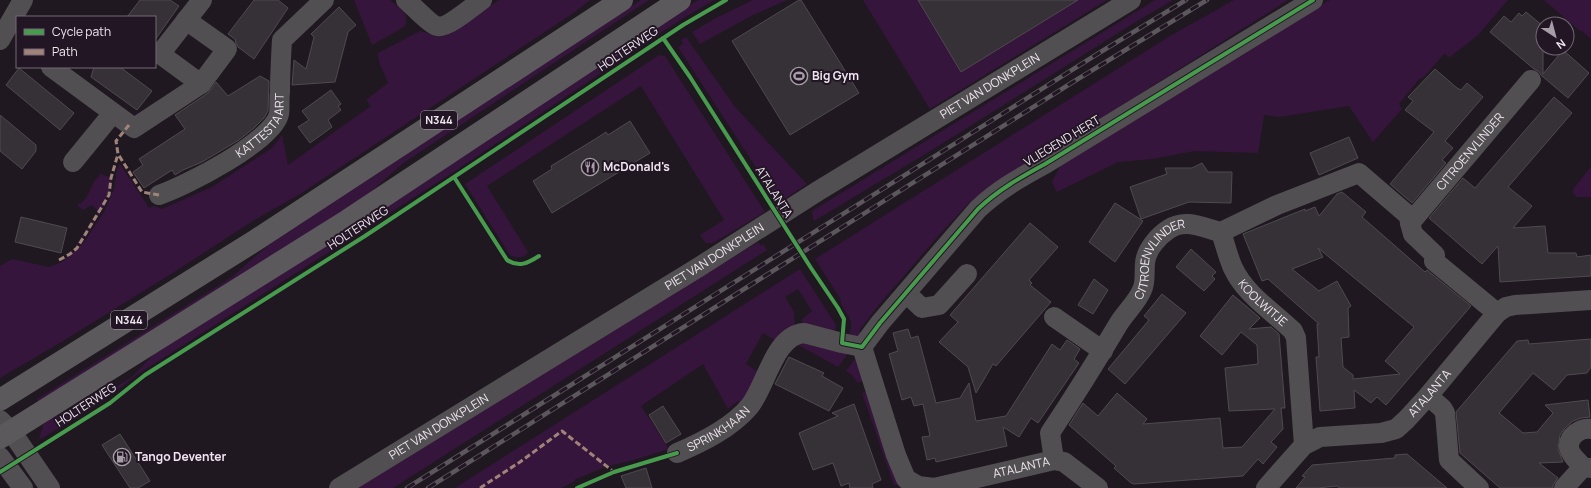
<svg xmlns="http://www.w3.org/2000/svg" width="1591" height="488" viewBox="0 0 1591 488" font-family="Manrope,sans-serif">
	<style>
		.green { fill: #36153c }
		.building { fill: #363037; stroke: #4f4950; fill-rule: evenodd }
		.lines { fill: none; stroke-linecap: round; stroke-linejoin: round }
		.minor { stroke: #524f52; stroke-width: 20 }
		.primary { stroke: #5c595c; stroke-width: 22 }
		.rail-casing { stroke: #5b575c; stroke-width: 4.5 }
		.rail { stroke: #221524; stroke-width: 3; stroke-dasharray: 9; stroke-linecap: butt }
		.quiet { stroke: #a18479; stroke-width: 3; stroke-dasharray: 6 3; stroke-linecap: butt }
		.cycleway-casing { stroke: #221524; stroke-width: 6 }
		.cycleway { stroke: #469c4c; stroke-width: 4 }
		.labels { text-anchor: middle; stroke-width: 4; stroke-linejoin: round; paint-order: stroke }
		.shield { fill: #221524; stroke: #b2a7b3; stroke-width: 1 }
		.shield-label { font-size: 11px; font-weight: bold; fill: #efe6f0 }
		.street-label { font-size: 12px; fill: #efe6f0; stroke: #221524 }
		.poi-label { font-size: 12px; font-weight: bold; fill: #efe6f0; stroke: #221524; text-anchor: start }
	</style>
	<rect width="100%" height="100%" fill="#1f1820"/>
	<path class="green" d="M354,0H390C399,8 412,15 404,27L372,45Z
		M499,0H590L572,14L300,194L251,222L179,269L63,341L0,378V266L12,259L49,267L62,262L78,248L85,241L104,212L114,189L117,169L120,164L149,208L154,206L162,209L212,187L272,148L282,135L288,165L371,106L366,100L388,83L379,62L378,53L420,31L439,36L451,33Z
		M641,0H649L402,164L364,198L39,403L37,399L232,277L274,240Z
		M698,0H714L680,20L452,173L138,374L106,399L39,440L43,425L50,418L82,408L132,377L155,353Z
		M753,0H787L751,16L700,44L692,32L716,18Z
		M863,0H1107L930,109Z
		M1155,0H1173L1134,23L932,150L814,221L813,219L812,211Z
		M1234,0H1288L1105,116L1046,150L984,191L969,203L939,235L877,307L859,331L864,335L849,337C856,313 843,316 840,298L815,259L1170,36Z
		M1330,0H1508L1478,35L1450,57L1444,54L1423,78H1420L1399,104L1402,109L1373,142L1349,106L1279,117L1264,115L1258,153L1194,151L1152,159L1118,162L1057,192L1052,182L1060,166L1315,8Z
		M1544,0H1591V39L1582,31H1580Z
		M686,37L735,107L807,184L779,203L678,47L683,44L681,40Z
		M659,55L665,56L765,212L713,243H706L700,235L724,220L641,86L487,186L528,252C524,259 516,258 510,255L465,184Z
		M1591,167V197H1576L1573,193V189Z
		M101,174L112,178C110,202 91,230 75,247L97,214V210L92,205L83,210L78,206V203L80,204C87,199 90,189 94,182C95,179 99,176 101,174Z
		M758,242L761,246L763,244L767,250L393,488H357Z
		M800,269L836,325L834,334L803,327L802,319L812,311L798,289L785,297L794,312L795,327L788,330L775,340L763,333L746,364L762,374L742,406L738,401L728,409L703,364L641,406L669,449L637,459L605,467L574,480L575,481L561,488H455Z
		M798,340L849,352L838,367L793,342Z
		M857,356L863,381L858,383L851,374L846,371Z
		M866,392L899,482L897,485H894L862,393Z"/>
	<path class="building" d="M140,0H170L179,6L155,40V17H127Z
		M254,0H278L288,8L254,59L238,47L235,41L236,40L228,34Z
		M799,0H801L859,93L790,135L732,41Z
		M918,0H1078L961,72Z
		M339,7L356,25L348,32L335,82L292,85L294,60L306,69L314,37L311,34Z
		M1526,12L1543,26V74L1563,50L1589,73L1568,98L1542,76L1539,72L1534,69L1490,32L1504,16L1511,22L1519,13L1522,16Z
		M94,67H120L152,91L137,110L91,77Z
		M19,68L74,113L60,130L6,85Z
		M1435,69L1457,88L1461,90L1467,83L1483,97L1445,141L1453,148L1442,160L1446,163L1412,203L1390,184L1434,132L1405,110L1413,101L1408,97Z
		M260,76L269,81L268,111L264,118L254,128L239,140L202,162L183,170L175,175L172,170L144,188L133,172L143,165L139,159L185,129L175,115L208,93L216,82L228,96Z
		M331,90L341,104L338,106L341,110L328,120L332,127L310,143L298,127L309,120L302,111Z
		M1554,97L1572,113L1508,187L1532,206L1513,228L1545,226L1548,253H1576L1577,257L1591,255V276L1500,282L1498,246L1482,264L1429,218L1463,178L1475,188Z
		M0,115L36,145V151L22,169L0,151Z
		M630,121L650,153L552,213L533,181L552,169L551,166L597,138L606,132L608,135Z
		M1349,137L1358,158L1319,175L1310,153Z
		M1202,163L1208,172H1232L1231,203L1189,202L1141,219L1130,187L1167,174L1165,168H1192Z
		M1342,192L1366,212L1362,217L1425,272L1427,270L1471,306L1386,405L1377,397L1371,403L1354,390L1355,408L1320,411L1316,357H1319L1317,324H1319L1268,279L1262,281L1243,234L1305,209V211L1315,207L1319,216L1337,194ZM1318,248L1414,327L1385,361L1400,374L1353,379V375L1343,367L1341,338L1349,337L1348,308L1351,306L1337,281L1319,291L1292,269L1323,257Z
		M1115,203L1143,221L1115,262L1089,242Z
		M21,217L67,228L61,253L15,242Z
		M1030,223L1058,247L1029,280L1032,283L1030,285L1051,302L996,366L993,364L976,393L968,367L939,342L958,322L950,315Z
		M1191,249L1216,272L1212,276L1215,279L1204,291L1176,267Z
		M1094,279L1108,290L1093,314L1078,305Z
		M1162,294L1186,313L1125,384L1108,369L1149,320L1144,316Z
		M1233,295L1260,318L1249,329L1271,327L1279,334L1285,408H1281L1283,429L1271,442L1277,447L1263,464L1258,459L1243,476L1134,484L1131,483L1114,468L1116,466L1069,425L1083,403L1098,416L1117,393L1147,419L1143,424L1220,418L1223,448L1242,447L1275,409L1229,411L1225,368L1258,364L1257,345L1241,332L1222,355L1200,336Z
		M908,329L911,338L918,336L936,403L960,398L969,383L976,421L1006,416L1052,344L1060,350L1067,340L1080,349L1074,359L1079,363L1038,423L1031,418L1019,437L1003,427L1007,446L936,462L935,458L927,460L922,437L930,436L923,404L914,406L911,397L902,400L889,354L898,351L893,333Z
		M1591,339V367L1587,373L1567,375L1554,390L1533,373L1499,413L1523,433L1537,432L1553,413L1545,405L1588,400L1590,417L1581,418L1573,421L1565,428L1560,435L1558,449L1563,462L1539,463L1558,478L1553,485V488H1500L1460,453L1456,412L1517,341L1528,340L1529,344Z
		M789,357L824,373L822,376L843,388L829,411L775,384Z
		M854,404L881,480L872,484L873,488H850L849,483L841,486L833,463L813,470L799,433L838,416L832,413Z
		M663,406L681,434L666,443L649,415Z
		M120,434L150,481L138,488H130L102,445Z
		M1407,454L1447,488H1339L1338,486L1317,488H1296L1305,477L1302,476L1312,465L1395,458V455Z
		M646,468L652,488H626L621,476Z"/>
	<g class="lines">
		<g class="minor">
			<path d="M406,0C412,5 431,25 437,26C447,29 473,6 482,0"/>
			<path d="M0,40L23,0"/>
			<path d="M51,67L134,128L201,84L227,49L186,20"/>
			<path d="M201,84L160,54L202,0"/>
			<path d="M73,162L113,113"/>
			<path id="s1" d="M159,195C186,186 273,141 279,114C280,107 279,99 280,92C280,75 281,57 282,40L324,0"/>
			<path id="s2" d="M1221,232C1225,244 1228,257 1233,268C1245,294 1272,311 1293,331L1296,338L1304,445"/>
			<path d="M906,293L922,308L939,305L967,274"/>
			<path id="s3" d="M1497,313L1434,261L1435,255L1413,234L1410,223L1531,80"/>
			<path d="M1054,317L1103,351"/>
			<path d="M862,347L880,323L978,209C998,190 1021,177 1045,164L1313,0"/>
			<path id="s4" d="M862,347L896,455L906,479L918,486L934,488L1054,460L1064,462L1098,488"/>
			<path d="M1428,396L1442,408L1445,413L1449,460L1479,488"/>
			<path d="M0,420L11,431L50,488"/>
			<path d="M1591,429C1581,427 1568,436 1569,447C1569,453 1578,462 1582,466C1584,468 1588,468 1591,468"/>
			<path id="s5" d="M677,453C703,442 731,428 749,407C766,387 774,335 804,333L842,343L862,347"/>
			<path d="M0,457L23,488"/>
			<path id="s6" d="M1054,460L1050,433C1074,397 1097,360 1119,323C1126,312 1137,302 1142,290C1146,282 1144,272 1145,263C1146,250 1158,236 1169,229C1186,218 1203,228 1221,232L1277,205L1359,173L1409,216L1410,223"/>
			<path id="s7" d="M339,488L699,267L818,191L1131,0"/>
			<path id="s8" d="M1266,488L1304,445L1320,437L1381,433L1396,429L1406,420L1428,396L1497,313L1506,307L1515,305L1591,300"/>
			<path d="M1564,488L1583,467"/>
		</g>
		<path class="primary" d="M0,400L256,240L622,0
			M0,438L348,220L680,0"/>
		<defs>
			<path id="rail" d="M407,488L1099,53L1186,0
				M428,488L1073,82L1207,0"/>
		</defs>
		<use href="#rail" class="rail-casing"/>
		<use href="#rail" class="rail"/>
		<path class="quiet" d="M129,125L116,141L118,154L142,192L159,195
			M59,260L70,254L77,248L109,195L111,178L118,154
			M480,488L520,462L562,431L614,472"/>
		<defs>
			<path id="cycleway" d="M663,38L690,77L811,268L838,308L844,319L842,343L862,347L880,323L978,209C998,190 1021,177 1045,164L1313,0
				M454,177L507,260C519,268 528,263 539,256
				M0,472L110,403L145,375L365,236L683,25L726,0
				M577,488L614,472L677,453"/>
		</defs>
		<use href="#cycleway" class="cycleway-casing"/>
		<use href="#cycleway" class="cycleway"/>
	</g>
	<defs>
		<symbol id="stadium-ring" viewBox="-11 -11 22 22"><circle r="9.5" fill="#221524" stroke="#a69ea7" stroke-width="1.5"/><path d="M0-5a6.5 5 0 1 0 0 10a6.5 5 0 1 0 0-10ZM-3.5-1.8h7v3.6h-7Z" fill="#a69ea7"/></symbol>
		<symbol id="restaurant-ring" viewBox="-11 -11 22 22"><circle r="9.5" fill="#221524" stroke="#a69ea7" stroke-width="1.5"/><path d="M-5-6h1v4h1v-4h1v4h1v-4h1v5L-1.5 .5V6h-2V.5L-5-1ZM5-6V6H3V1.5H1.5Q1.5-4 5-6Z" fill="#a69ea7"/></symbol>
		<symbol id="fuel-ring" viewBox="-11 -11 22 22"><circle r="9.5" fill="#221524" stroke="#a69ea7" stroke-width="1.5"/><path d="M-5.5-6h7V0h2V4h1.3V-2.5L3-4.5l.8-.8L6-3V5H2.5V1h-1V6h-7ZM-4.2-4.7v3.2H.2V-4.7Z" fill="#a69ea7"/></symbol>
	</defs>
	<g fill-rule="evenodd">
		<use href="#stadium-ring" x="789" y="66" width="20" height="20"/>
		<use href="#restaurant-ring" x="580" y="157" width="20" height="20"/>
		<use href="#fuel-ring" x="112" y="447" width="20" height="20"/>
	</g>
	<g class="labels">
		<g class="shield">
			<rect x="421" y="111" width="36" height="18" rx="3"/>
			<rect x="111" y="311" width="36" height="18" rx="3"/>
		</g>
		<g class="shield-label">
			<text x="439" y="124">N344</text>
			<text x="129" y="324">N344</text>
		</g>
		<g class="street-label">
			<text transform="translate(628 49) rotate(-34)" y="4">HOLTERWEG</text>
			<text dy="4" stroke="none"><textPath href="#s7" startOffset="765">PIET VAN DONKPLEIN</textPath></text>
			<text dy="4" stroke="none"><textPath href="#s1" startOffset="128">KATTESTAART</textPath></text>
			<text transform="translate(1062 141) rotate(-31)" y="4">VLIEGEND HERT</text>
			<text dy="4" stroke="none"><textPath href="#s3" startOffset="223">CITROENVLINDER</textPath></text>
			<text transform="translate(774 192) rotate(58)" y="4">ATALANTA</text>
			<text transform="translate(358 228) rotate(-33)" y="4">HOLTERWEG</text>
			<text dy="4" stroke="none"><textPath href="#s7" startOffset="441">PIET VAN DONKPLEIN</textPath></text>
			<text dy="4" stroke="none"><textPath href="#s6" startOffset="236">CITROENVLINDER</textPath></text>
			<text dy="4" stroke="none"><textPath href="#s2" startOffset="84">KOOLWITJE</textPath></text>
			<text dy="4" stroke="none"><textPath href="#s8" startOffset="201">ATALANTA</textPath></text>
			<text transform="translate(86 405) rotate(-33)" y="4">HOLTERWEG</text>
			<text dy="4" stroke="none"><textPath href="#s7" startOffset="117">PIET VAN DONKPLEIN</textPath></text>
			<text dy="4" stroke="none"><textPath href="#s5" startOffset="48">SPRINKHAAN</textPath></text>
			<text dy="4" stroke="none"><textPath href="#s4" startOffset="259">ATALANTA</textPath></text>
		</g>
		<g class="poi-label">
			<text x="812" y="80">Big Gym</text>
			<text x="603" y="171">McDonald's</text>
			<text x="135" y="461">Tango Deventer</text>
		</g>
	</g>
	<rect x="16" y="16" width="140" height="52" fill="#221524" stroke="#746976"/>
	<rect x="24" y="29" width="20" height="6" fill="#469c4c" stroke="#746976"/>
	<text x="52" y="36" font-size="12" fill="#efe6f0">Cycle path</text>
	<rect x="24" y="49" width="20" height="6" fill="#a18479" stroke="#746976"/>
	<text x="52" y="56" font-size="12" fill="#efe6f0">Path</text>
	<g transform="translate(1555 36) rotate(144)"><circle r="19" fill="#221524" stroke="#746976"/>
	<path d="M0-3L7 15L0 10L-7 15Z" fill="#a69ea7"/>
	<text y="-6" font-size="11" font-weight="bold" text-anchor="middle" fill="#efe6f0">N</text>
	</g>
</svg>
